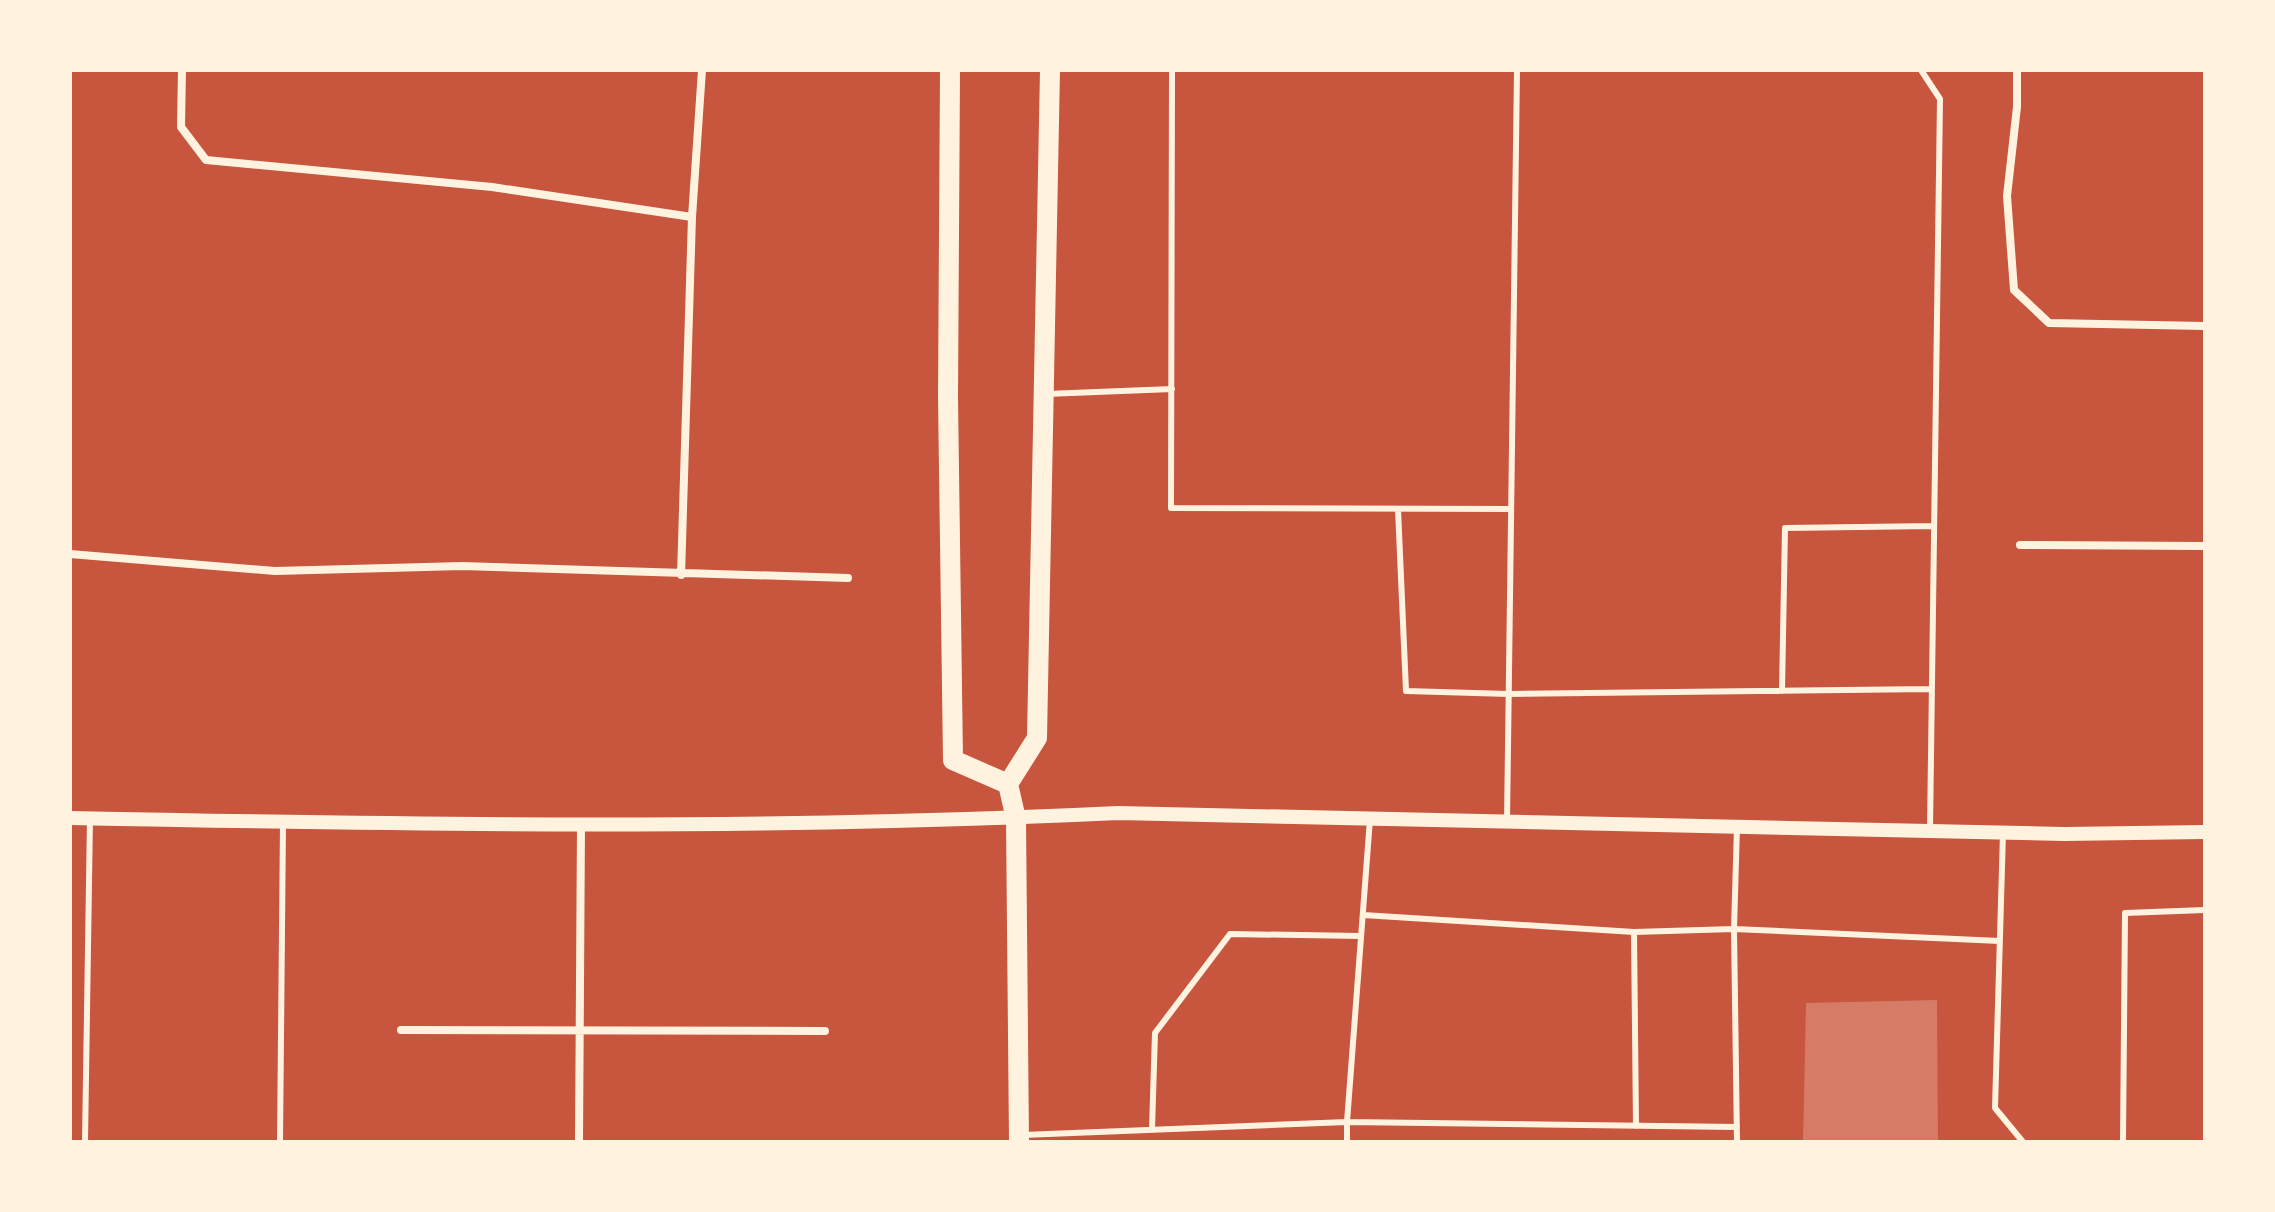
<svg xmlns="http://www.w3.org/2000/svg" width="2275" height="1212" viewBox="0 0 2275 1212" font-family="'Sofia Sans Condensed',sans-serif">
	<style>
		.building { fill: #d67c66 }
		.lines { fill: none; stroke-linecap: round; stroke-linejoin: round }
		.service { stroke: #fff3e0; stroke-width: 6 }
		.minor { stroke: #fff3e0; stroke-width: 8 }
		.tertiary { stroke: #fff3e0; stroke-width: 14 }
		.primary { stroke: #fff3e0; stroke-width: 20 }
	</style>
	<rect width="100%" height="100%" fill="#c8553d"/>
	<path class="building" d="M1937,1000L1938,1142H1803L1806,1003Z"/>
	<g class="lines">
		<path class="service" d="M1172,70L1171,508L1511,509
			M1921,70L1940,99L1930,829
			M1046,394L1172,389
			M1398,509L1406,691L1509,694L1931,689
			M1782,691L1785,528L1933,526
			M1507,822L1517,70
			M1737,827L1734,929L1737,1142
			M2003,833L1995,1108L2023,1142
			M1363,915L1634,932
			M1636,1126L1634,932L1734,929L2000,941
			M1152,1129L1155,1033L1230,934L1361,936
			M1023,1135L1347,1122L1370,819
			M85,1142L90,818
			M280,1142L283,824
			M1347,1142V1122L1737,1127
			M2123,1142L2125,913L2205,910"/>
		<path class="minor" d="M182,70L181,127L206,160L492,187L692,217
			M2017,70V107L2007,196L2014,290L2049,323L2205,326
			M2020,545L2205,546
			M70,554L275,571L462,566L848,578
			M681,575L692,217L702,70
			M401,1030L825,1031
			M579,1142L581,823"/>
		<path class="tertiary" d="M70,818C418,825 770,830 1118,813L2064,834L2205,832"/>
		<path class="primary" d="M950,70L948,397L953,760L1008,784
			M1019,1142L1016,819L1008,784L1037,738L1050,70"/>
	</g>
	<rect width="2275" height="1212" fill="none" stroke="#fff3e0" stroke-width="144"/>
</svg>
